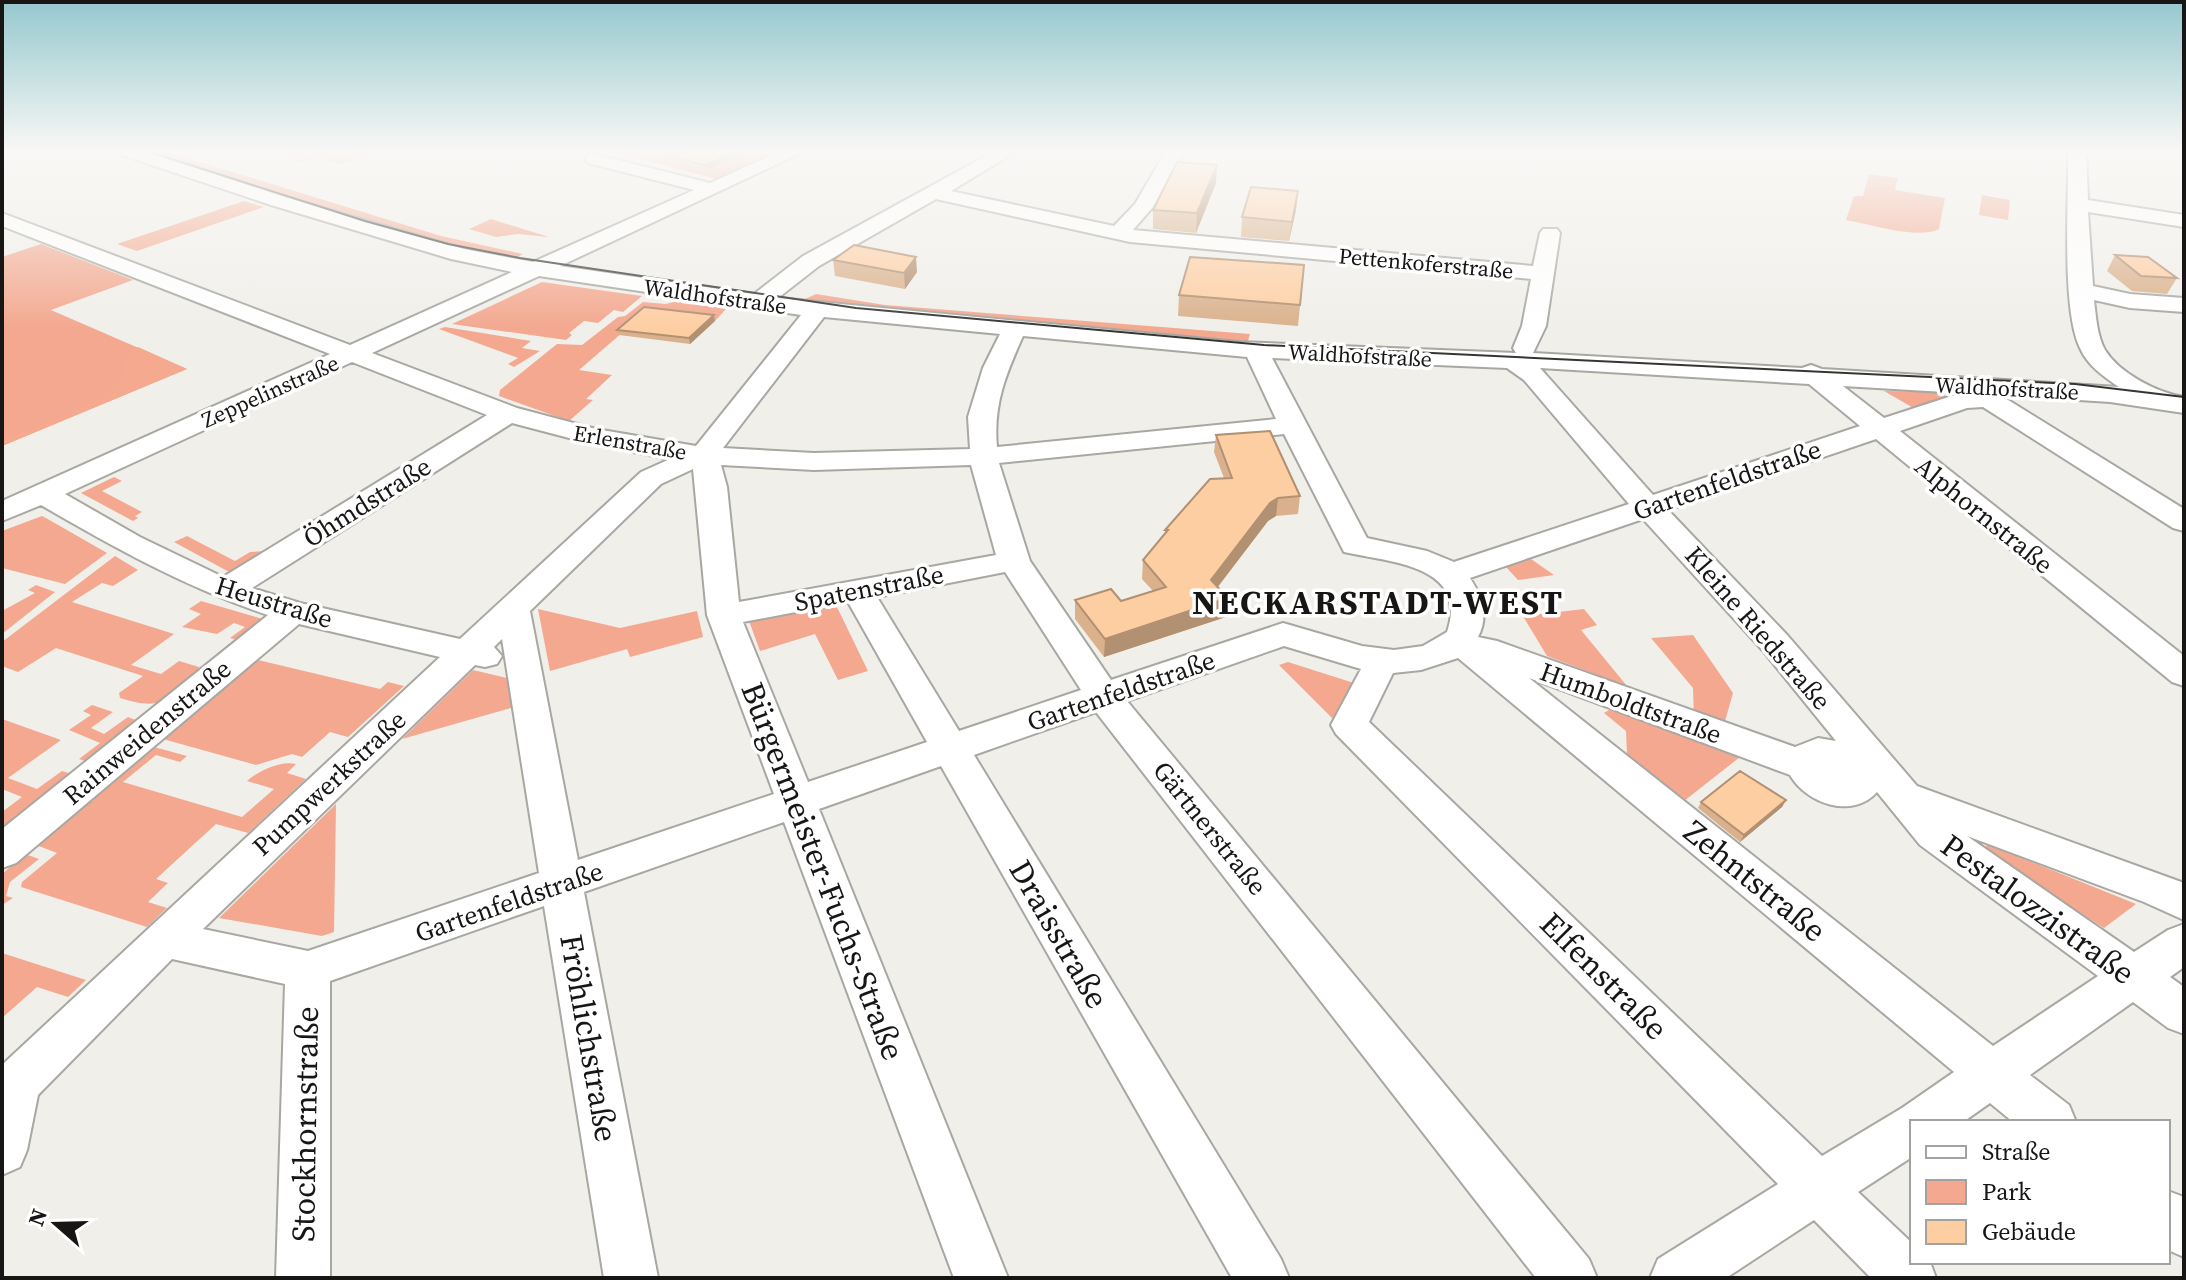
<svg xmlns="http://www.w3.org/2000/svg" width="2186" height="1280" viewBox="0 0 2186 1280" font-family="'Source Serif 4',serif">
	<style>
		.green { fill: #f3a88f }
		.forest { fill: #f5a98f }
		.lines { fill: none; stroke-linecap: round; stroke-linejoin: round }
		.minor-casing { stroke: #a8a7a2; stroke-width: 4 }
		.minor { fill: #fff; fill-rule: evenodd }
		.tram { stroke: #363533; stroke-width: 2 }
		.wall { fill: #dab18c }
		.shaded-wall { fill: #b29072 }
		.building { fill: #fecea3; stroke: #b29072; stroke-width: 2 }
		.labels { text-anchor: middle; stroke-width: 7; stroke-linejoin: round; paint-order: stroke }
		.far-street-label { font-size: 22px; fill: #171615; stroke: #fff }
		.street-label { font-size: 26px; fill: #171615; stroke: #fff }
		.near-street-label { font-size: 32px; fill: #171615; stroke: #fff }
		.district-label { font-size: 34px; font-weight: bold; letter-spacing: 2px; fill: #171615; stroke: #fff }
	</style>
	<rect width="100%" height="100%" fill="#f1efea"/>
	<path class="green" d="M137,151H164L441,236L523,254L510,261L413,239Z
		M274,151H380L342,164L311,155L309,156L316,158L301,163L294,161L307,155L294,157Z
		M629,151H752L769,155L716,179L622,154Z
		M1869,174L1898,178L1895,190L1945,198L1939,229C1918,240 1870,224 1846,220L1854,196H1863Z
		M1982,195L2010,200L2008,220L1979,215Z
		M244,201L264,207L137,251L117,244Z
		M491,219L549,237L518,234L496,237L469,229Z
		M41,244L133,280L51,310L187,369L2,446V257Z
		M542,282L642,296L623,312L614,310L598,323L584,321L569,333L572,335L566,340L452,324Z
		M816,294L885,305L1250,334L1246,347L801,301Z
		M677,301L727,308L715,321L645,313L579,370L612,375L586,399L593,400L569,421L499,396L500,390L557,344L582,345L618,317L625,316L643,302L666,304Z
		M445,327L531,341L522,348L540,351L514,367L508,364L518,358L439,329Z
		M1884,391L1941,392L1949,399L1917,410Z
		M114,477L122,481L102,491L142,512L135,516L138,518L133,521L81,493Z
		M42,516L46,518L107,553L65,584L2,568V531Z
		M187,536L235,561L250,552L267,551L231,573L174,542Z
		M115,556L138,570L113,586L102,583L72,602L174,634L131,665L161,674L179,661L199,667L198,672C164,699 165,712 120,698L119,693L143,676L56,648L18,672L2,666V642Z
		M1531,559L1554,575L1518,580L1506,567Z
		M36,585L55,592L2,634V611L35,593L28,590Z
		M201,601L263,619L237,640L230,638L245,627L234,623L217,634L182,627L201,614L189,609Z
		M836,605L868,671L838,680L815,634L760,651L749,621Z
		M538,609L620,628L697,611L703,637L630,657L627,649L550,671Z
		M1584,609L1597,625L1581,630L1627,686L1547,656L1523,616Z
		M1693,635L1733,693L1723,728L1694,719L1693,688L1651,638Z
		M258,660L380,689L388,682L404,686L348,737L330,732L302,757L292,754L256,765L163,739Z
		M1288,662L1357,684L1339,716L1333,719L1279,665Z
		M473,670L511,679L514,707L402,739Z
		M92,705L113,712L91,728L104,734L128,717L138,721L88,762L79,759L100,743L69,730L91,715L83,711Z
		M1614,707L1740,757L1684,801L1627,755L1626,731L1604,713Z
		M2,719L61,740L8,778L37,789L62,771L72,774L2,829V812L22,797L2,789Z
		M154,747L187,756L180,762L156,755L123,782L242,817L274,789L247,781C258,771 281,760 296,764L287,773L306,779L248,833L216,824L156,879L168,883L148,902L167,908L147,927L21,887L22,882L57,853L36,845Z
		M336,804L334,932L322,936L219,918Z
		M1987,844L2136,904L2104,928L1984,851Z
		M25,854L39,859L10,882L6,896L13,898L2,905V874Z
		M2,953L86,980L68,997L37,987L2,1018Z"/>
	<path class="forest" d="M138,347L187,369L2,446V439C41,423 101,410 125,373V356Z"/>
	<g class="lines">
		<defs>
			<path id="minor" d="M119,151H146L285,197L464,249L533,262L694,190L588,163L585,159L588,155L594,154L710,183L781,151H805L560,266L754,294L803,256L995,151H1017L951,191L1114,226L1135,204L1166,151H1184L1153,207L1133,230L1533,266L1540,233L1543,229H1557L1560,233L1546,326L1533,353L1802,368L1811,365L1822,369L2119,387C2104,377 2087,365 2080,348C2061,309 2069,198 2068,151H2086L2088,200L2184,215V227L2088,212L2093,286L2130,294L2184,298V312L2130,308L2094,300C2096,316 2097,336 2105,350C2120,374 2158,393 2184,397V413L2110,402L2000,395L2184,509V531L2173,528L1983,407L1967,408L1900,431L2184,656V686L2172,682L1876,439L1668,510L1788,636L1917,786L2184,883V920L2144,902L1967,836L2134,952L2168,930L2184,924V967L2170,977L2184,987V1034L2168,1028L2133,1002L2030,1075L2069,1105L2076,1122H2013L1990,1103L1963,1122H1912V1157L1858,1192L1912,1243V1262H1930L1936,1278H1871L1814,1220L1726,1278H1650L1658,1259L1778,1184L1336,734L1331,725L1361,669L1284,646L1127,701L1589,1259L1597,1278H1536L1096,712L974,755L1281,1259L1289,1278H1232L941,766L819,809L1008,1278H954L784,822L584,892L658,1278H604L544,906L330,981V1278H276L285,984L172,959L38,1095L27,1150L20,1167L2,1175V1065L440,657L299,624L16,863L2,868V829L268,615C187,588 115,548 41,505L2,521V501L330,354L2,226V213L350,345L512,272L451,259L271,205L122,155ZM936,199L1130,242L1531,279L1522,326L1513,348L1516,353L1239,342L778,298L819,266ZM539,276L801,315L696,446L596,429L517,408L372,353ZM824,317L1000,334L983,368L968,417L970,449L814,453L723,448ZM1023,336L1247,357L1276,419L997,447C993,404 1006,374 1023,336ZM1272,358L1507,368L1524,380L1629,504L1454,562L1427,551L1367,538ZM352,362L487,415L223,577L140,537L65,494ZM1540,368L1809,384L1860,426L1653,495ZM1843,386L1961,393L1884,418ZM512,423L596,445L670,459L641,472L460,639L300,603L252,588ZM1284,434L1344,552C1387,562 1470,564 1447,632L1423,646L1394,650L1362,646L1283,623L1111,680L1030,561L999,463ZM721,465L814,470L971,465L996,555L739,602L727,487ZM693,469L707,615L774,794L578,860L530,611L661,484ZM1643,519L1764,652L1836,741L1818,738L1795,747L1497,641L1478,637C1489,617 1482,596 1470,578ZM1005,572L1081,690L959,731L877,597ZM848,602L927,742L808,782L743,622ZM502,639L539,873L308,951L203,929L475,665L485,667L497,664L502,656L494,647ZM1458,658L1954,1072L1902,1108L1822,1156L1369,722L1393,673L1421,670ZM1529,678L1790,775C1806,803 1852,820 1877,792L1920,845L2098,976L1993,1046Z
				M2168,1191L2184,1197V1257L2168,1250Z"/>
		</defs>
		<use href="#minor" class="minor-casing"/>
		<use href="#minor" class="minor"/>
		<path class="tram" d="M146,151L365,221L448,244L520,258L856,308L1264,345L2075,384L2184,397"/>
	</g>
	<path class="wall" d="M686,151H741L742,154L706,170L673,162L672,157Z
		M1216,183L1196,233L1153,229V210Z
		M1296,210L1289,241L1241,237L1242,217Z
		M2115,255L2177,278L2167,294L2132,291L2107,271Z
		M833,260L917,272L905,289L835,276Z
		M1304,265L1298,326L1178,316L1179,295Z
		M715,321L690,344L619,335L617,330Z
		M1216,435L1300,496L1298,514L1276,516L1268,521L1218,587L1228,598L1226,617L1104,657L1075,619V600L1121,601L1153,591L1142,579L1143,560L1165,534V530L1224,478L1214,452Z
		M1786,800L1782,807L1740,842L1698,808L1701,802Z"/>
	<path class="shaded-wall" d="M738,151H741L742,154L706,170L705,165Z
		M1217,165L1216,183L1196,233L1197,213Z
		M1298,191L1296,210L1289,241L1292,222Z
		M916,257L917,272L905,289L904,273Z
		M714,315L715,321L690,344L689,338Z
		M1278,498L1276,516L1268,521L1209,598L1211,580L1270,503Z
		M1228,598L1226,617L1104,657L1105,639Z
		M1786,800L1782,807L1740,842L1744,835Z"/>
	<path class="building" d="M686,151H738L705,165L672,157Z
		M1177,162L1217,165L1197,213L1153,210Z
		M1251,187L1298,191L1292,222L1242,217Z
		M854,245L916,257L904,273L833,260Z
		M2115,255L2148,257L2177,278L2141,276Z
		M1190,257L1304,265L1300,305L1179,295Z
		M644,307L714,315L689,338L617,330Z
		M1270,431L1300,496L1278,498L1270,503L1211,580L1228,598L1105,639L1075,600L1111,589L1121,601L1166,587L1143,560L1168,530H1165L1210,479L1232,478L1216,435Z
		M1740,771L1786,800L1744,835L1701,802Z"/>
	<linearGradient id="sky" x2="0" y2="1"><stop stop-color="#95c8ce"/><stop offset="0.46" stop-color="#f9f8f6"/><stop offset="1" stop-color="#f9f8f6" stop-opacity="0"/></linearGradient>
	<rect width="2186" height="330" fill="url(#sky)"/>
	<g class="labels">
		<g class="far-street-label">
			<text transform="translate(1426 263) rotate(5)" y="8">Pettenkoferstraße</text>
			<text transform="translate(715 296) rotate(8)" y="8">Waldhofstraße</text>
			<text transform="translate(1360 355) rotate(3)" y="8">Waldhofstraße</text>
			<text transform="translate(2007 388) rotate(3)" y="8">Waldhofstraße</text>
			<text transform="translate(270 391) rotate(-24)" y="8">Zeppelinstraße</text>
			<text transform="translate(630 442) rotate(10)" y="8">Erlenstraße</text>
		</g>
		<g class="street-label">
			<text transform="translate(1727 480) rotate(-19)" y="9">Gartenfeldstraße</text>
			<text transform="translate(367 502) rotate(-32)" y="9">Öhmdstraße</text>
			<text transform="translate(1984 515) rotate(39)" y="9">Alphornstraße</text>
			<text transform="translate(869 588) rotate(-11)" y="9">Spatenstraße</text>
			<text transform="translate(274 602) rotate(17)" y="9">Heustraße</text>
			<text transform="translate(1758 628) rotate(49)" y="9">Kleine Riedstraße</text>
			<text transform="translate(1121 691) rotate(-19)" y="9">Gartenfeldstraße</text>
			<text transform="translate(1631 703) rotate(20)" y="9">Humboldtstraße</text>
			<text transform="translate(147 732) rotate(-40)" y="9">Rainweidenstraße</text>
			<text transform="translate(329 783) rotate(-43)" y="9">Pumpwerkstraße</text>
			<text transform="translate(1210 828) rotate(51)" y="9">Gärtnerstraße</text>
			<text transform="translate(509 902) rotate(-19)" y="9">Gartenfeldstraße</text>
		</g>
		<g class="near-street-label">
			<text transform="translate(823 871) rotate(69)" y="11">Bürgermeister-Fuchs-Straße</text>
			<text transform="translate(1755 881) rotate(39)" y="11">Zehntstraße</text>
			<text transform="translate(2038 909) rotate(36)" y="11">Pestalozzistraße</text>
			<text transform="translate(1059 934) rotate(60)" y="11">Draisstraße</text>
			<text transform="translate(1604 976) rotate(45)" y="11">Elfenstraße</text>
			<text transform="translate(589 1038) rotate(80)" y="11">Fröhlichstraße</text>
			<text transform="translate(305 1124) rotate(-89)" y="11">Stockhornstraße</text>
		</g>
		<g class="district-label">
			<text x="1378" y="614">NECKARSTADT-WEST</text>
		</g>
	</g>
	<rect width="2186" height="1280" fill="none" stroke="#171615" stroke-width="8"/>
	<rect x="1910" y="1120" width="260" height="144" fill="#ffffff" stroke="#a2a2a1" stroke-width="2"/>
	<rect x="1926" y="1146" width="40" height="12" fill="#ffffff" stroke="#a2a2a1" stroke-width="2"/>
	<text x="1982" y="1160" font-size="24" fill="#171615">Straße</text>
	<rect x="1926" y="1180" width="40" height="24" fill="#f3a88f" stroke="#a2a2a1" stroke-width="2"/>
	<text x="1982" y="1200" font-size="24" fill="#171615">Park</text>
	<rect x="1926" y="1220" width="40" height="24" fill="#fecea3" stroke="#a2a2a1" stroke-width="2"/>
	<text x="1982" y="1240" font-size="24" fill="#171615">Gebäude</text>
	<g transform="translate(56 1224) rotate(290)" stroke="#ffffff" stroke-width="6" paint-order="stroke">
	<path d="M0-6L14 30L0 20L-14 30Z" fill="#171615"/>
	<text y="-12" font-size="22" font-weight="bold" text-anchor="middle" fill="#171615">N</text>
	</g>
</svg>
